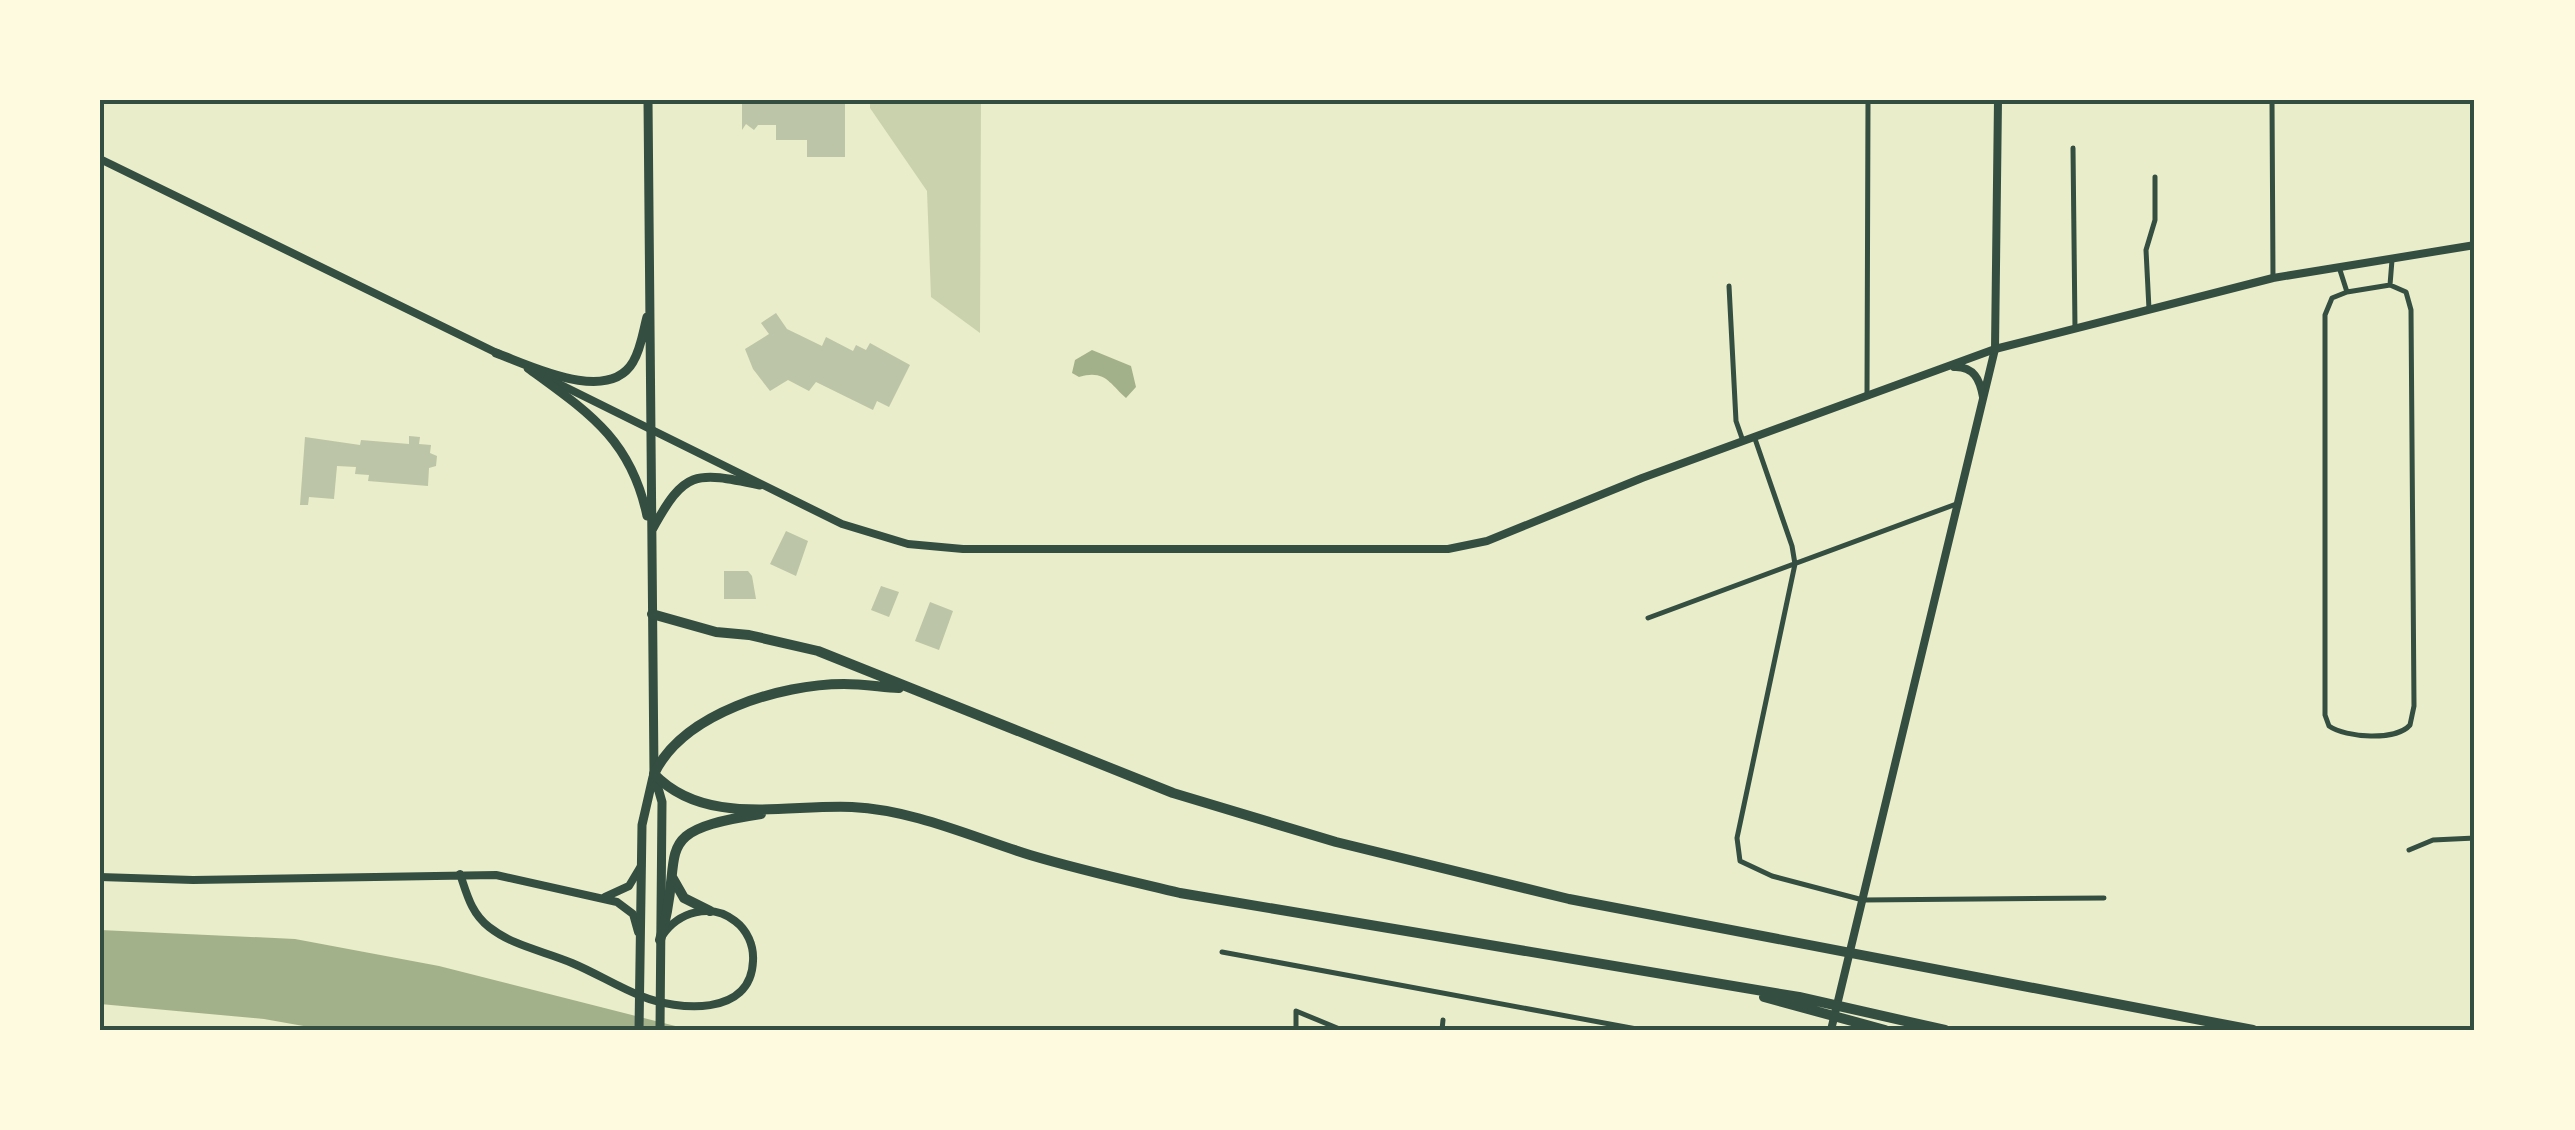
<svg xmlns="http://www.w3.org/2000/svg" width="2575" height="1130" viewBox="0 0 2575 1130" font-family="'Noto Sans',sans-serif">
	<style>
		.green { fill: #cad2ad }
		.water { fill: #a3b18a }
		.building { fill: #bcc5a7 }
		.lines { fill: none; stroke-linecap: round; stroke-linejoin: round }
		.minor { stroke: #344e41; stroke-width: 5 }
		.tertiary { stroke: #344e41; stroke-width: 8 }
		.secondary { stroke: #344e41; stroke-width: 8 }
		.primary { stroke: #344e41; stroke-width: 9 }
		.motorway { stroke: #344e41; stroke-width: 10 }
		.neatline { fill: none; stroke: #344e41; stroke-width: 4 }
	</style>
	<rect width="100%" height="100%" fill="#e9edc9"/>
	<path class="green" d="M870,100H981L980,333L931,297L927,191L870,108Z"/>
	<path class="water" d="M1092,350L1131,366L1136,387L1126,398C1110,384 1105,369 1079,377L1072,373L1075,360Z
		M100,930L295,939L439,966L691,1030H326L264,1019L100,1004Z"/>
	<path class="building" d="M742,100H845V157H807V140H776V125H758L754,130L746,124L742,130Z
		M776,313L787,329L822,346L826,337L853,351L856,345L866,350L870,343L910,365L889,407L877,401L873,410L816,382L809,391L788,380L770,391L753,369L745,349L769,334L761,323Z
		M409,436L420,437L419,444L431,445L430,453L437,456L436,466L429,468L428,486L368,481L369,475L355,474L356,467L337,466L334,499L309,497L308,505H300L305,437L360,445L361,440L409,444Z
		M786,531L808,541L796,576L770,564Z
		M724,571H748L752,576L756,599H724Z
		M881,586L899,592L889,617L871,610Z
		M930,602L953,611L939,650L915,641Z"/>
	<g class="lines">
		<path class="minor" d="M2272,100L2273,278
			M2073,148L2075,329
			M2339,267L2347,292L2332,298L2325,315V715L2329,726C2346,738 2396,741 2410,725L2414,706L2411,310L2406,292L2390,285L2392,260
			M1729,286L1736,421L1743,441
			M2347,292L2390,285
			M2149,309L2146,250L2155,220V177
			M1867,395L1868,100
			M1754,436L1792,546L1795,564L1737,838L1740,861L1772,876L1863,900L2104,898
			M1648,618L1959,503
			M2409,850L2433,840L2475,838
			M1222,952L1642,1030
			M1296,1030V1011L1342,1030
			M1442,1030L1443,1020"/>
		<path class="tertiary" d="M460,874C467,894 471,913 489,927C513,946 544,951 572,963C596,973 618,987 641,996C678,1011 751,1017 753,961C754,945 747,930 735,921C711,902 678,912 662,936
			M100,877L193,880L496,875L617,902L633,914L638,932
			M605,897L629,886L641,866
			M1831,1030L1995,349L1998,100"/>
		<path class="secondary" d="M100,159L501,355
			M1954,367C1974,366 1980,380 1983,397
			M545,377L842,524L908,544L963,549H1448L1487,541L1642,478L1995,349L2273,278L2475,245"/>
		<path class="primary" d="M648,100L654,774L662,802L660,1030
			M496,353C529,365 608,405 633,362C641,349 643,332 647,317
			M528,368C588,412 631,439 647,516
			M652,530C685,470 694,471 760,485
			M639,1030L642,825L653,777"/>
		<path class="motorway" d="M652,614L716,632L749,635L818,651L1173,793L1336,842L1569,899L2253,1030
			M899,688C881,687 863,684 844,684C781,684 683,713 654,774C705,827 786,804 852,807C914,810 972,837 1030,855C1080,870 1130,881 1180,893L1799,997L1945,1030
			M672,877L684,898L710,911
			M660,940C688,850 642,832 761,814
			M1764,997L1885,1030"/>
	</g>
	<rect width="2575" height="1130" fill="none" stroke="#fefae0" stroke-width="205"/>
	<rect x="102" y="102" width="2370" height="926" class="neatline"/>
</svg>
